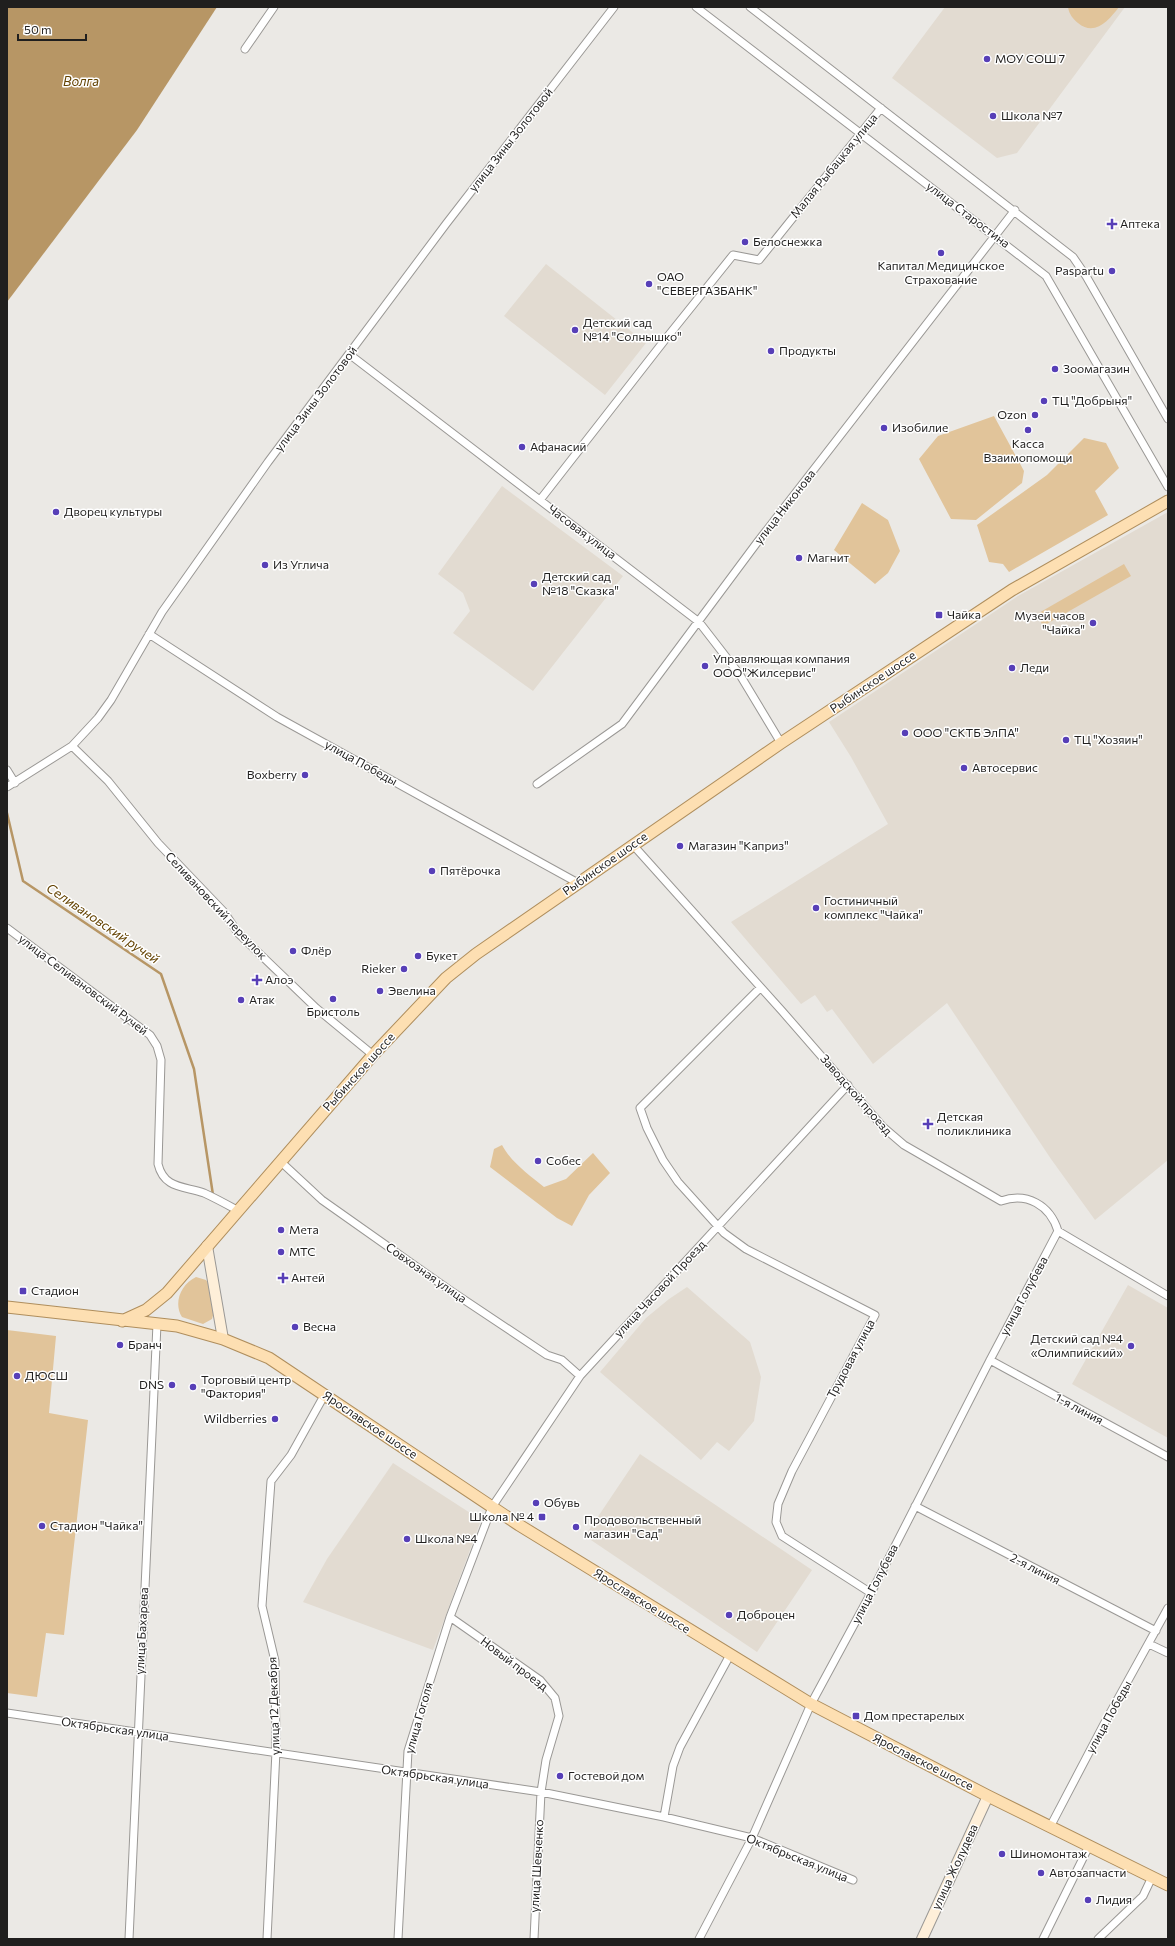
<svg xmlns="http://www.w3.org/2000/svg" width="1175" height="1946" viewBox="0 0 1175 1946" font-family="Commissioner,sans-serif">
	<style>
		.built { fill: #e2dbd1 }
		.green { fill: #e1c49a }
		.water { fill: #b79665 }
		.lines { fill: none; stroke-linecap: round; stroke-linejoin: round }
		.stream { stroke: #b79665; stroke-width: 2.5 }
		.minor-casing { stroke: #9a9895; stroke-width: 9 }
		.secondary-casing { stroke: #9a9895; stroke-width: 12 }
		.primary-casing { stroke: #af8e5d; stroke-width: 13 }
		.minor { stroke: #fff; stroke-width: 7 }
		.secondary { stroke: #feefd9; stroke-width: 10 }
		.primary { stroke: #fddfb2; stroke-width: 11 }
		.poi-dot { fill: #573fb7; stroke: #fff; stroke-width: 1.5 }
		.labels { text-anchor: middle; stroke-width: 3; stroke-linejoin: round; paint-order: stroke }
		.poi-label { font-size: 12px; fill: #201f1e; stroke: #fff; text-anchor: start }
		.street-label { font-size: 12px; fill: #201f1e; stroke: #fff }
		.water-label { font-size: 13px; font-style: italic; fill: #634201; stroke: #fff }
	</style>
	<rect width="100%" height="100%" fill="#ebe9e5"/>
	<path class="built" d="M945,7H1125L1017,153L997,158L892,78Z
		M546,264L646,343L605,395L504,316Z
		M502,486L623,576L533,691L453,633L470,611L463,593L438,574Z
		M1168,512V1160L1095,1220L1051,1159L947,1003L873,1064L832,1009L827,1012L815,995L801,1004L731,922L888,824L851,757L829,722L1018,596Z
		M1128,1285L1168,1308V1438L1072,1384Z
		M687,1287L750,1342L761,1377L754,1421L729,1451L717,1442L701,1460L600,1372L646,1318L669,1299Z
		M640,1454L812,1570L757,1652L585,1536Z
		M393,1463L481,1520L433,1650L303,1602L327,1559Z"/>
	<path class="green" d="M1068,7H1119C1109,20 1095,37 1078,23C1073,19 1069,14 1068,7Z
		M994,416L1024,471L1022,483L976,520L951,519L919,459L938,436Z
		M1084,438L1106,443L1119,468L1095,491L1108,515L1009,572L1003,564L989,562L977,525L1047,475Z
		M862,503L888,520L900,551L888,573L875,584L834,550Z
		M1124,564L1131,576L1043,626L1037,614Z
		M502,1145C511,1162 529,1175 544,1187L566,1179L593,1153L610,1173L589,1195L572,1226L557,1218L490,1167L494,1149Z
		M196,1277L206,1280L208,1283L214,1312L212,1319L203,1324L182,1317C173,1303 181,1284 196,1277Z
		M7,1330L56,1336L49,1413L88,1420L64,1635L46,1633L37,1697L7,1693Z"/>
	<path class="water" d="M7,7H217L137,130L7,302Z"/>
	<g class="lines">
		<path class="stream" d="M7,813L23,881L161,974L194,1069L213,1195"/>
		<defs>
			<path id="minor" d="M696,7L1046,276L1168,487
				M750,7L1073,257L1086,276L1168,419
				M245,49L274,7
				M349,354L699,622L740,675L781,743
				M540,500L664,341L733,255L759,260L881,108
				M149,634L277,717L578,883
				M72,746L108,781L158,843L224,912L238,933L316,1008L373,1055
				M7,770L15,783
				M537,784L622,724L756,544L1015,210
				M7,787L72,746L98,718L111,700L162,612L268,462L446,224L614,7
				M633,845L782,1011L883,1127L904,1145L1001,1201C1027,1192 1050,1205 1058,1231L1168,1296
				M7,928L150,1035L157,1046L161,1060L158,1164C164,1189 184,1186 204,1193C215,1198 226,1204 237,1210
				M760,988L640,1108L647,1128L663,1160L678,1182L724,1233L746,1249L875,1315L792,1471L778,1504L776,1522L782,1536L871,1593
				M280,1161L322,1200L448,1289L547,1355L562,1360L580,1376
				M990,1360L1168,1457
				M915,1506L1156,1631
				M450,1617L540,1680L555,1698L559,1716L546,1760L541,1792L534,1939
				M1149,1644L1168,1653
				M7,1713L541,1792L664,1817L752,1838L853,1880
				M664,1817L673,1766L680,1747L730,1655
				M1050,1827L1104,1724L1168,1608
				M129,1939L157,1324
				M267,1939L276,1751L275,1661L262,1606L271,1481L291,1455L325,1394
				M398,1939L408,1751L450,1617L492,1507L580,1376L848,1085
				M699,1939L752,1838L811,1704L871,1593L990,1360L1058,1231
				M1043,1939L1089,1846
				M1098,1939L1143,1896L1152,1877"/>
			<path id="secondary" d="M207,1246L223,1339
				M922,1939L988,1796"/>
			<path id="primary" d="M7,1307L177,1326L223,1339L269,1358L519,1525L811,1704L988,1796L1168,1885
				M122,1321L146,1310L167,1293L373,1055L446,978L476,954L781,743L1012,590L1168,501"/>
		</defs>
		<use href="#minor" class="minor-casing"/>
		<use href="#secondary" class="secondary-casing"/>
		<use href="#primary" class="primary-casing"/>
		<use href="#minor" class="minor"/>
		<use href="#secondary" class="secondary"/>
		<use href="#primary" class="primary"/>
	</g>
	<g class="poi-dot">
		<circle cx="987" cy="59" r="4"/>
		<circle cx="993" cy="116" r="4"/>
		<path d="M1110 218h4v4h4v4h-4v4h-4v-4h-4v-4h4z"/>
		<circle cx="745" cy="242" r="4"/>
		<circle cx="941" cy="253" r="4"/>
		<circle cx="1112" cy="271" r="4"/>
		<circle cx="649" cy="284" r="4"/>
		<circle cx="575" cy="330" r="4"/>
		<circle cx="771" cy="351" r="4"/>
		<circle cx="1055" cy="369" r="4"/>
		<circle cx="1044" cy="401" r="4"/>
		<circle cx="1035" cy="415" r="4"/>
		<circle cx="884" cy="428" r="4"/>
		<circle cx="1028" cy="430" r="4"/>
		<circle cx="522" cy="447" r="4"/>
		<circle cx="56" cy="512" r="4"/>
		<circle cx="799" cy="558" r="4"/>
		<circle cx="265" cy="565" r="4"/>
		<circle cx="534" cy="584" r="4"/>
		<rect x="935" y="611" width="8" height="8" rx="2"/>
		<circle cx="1093" cy="623" r="4"/>
		<circle cx="705" cy="666" r="4"/>
		<circle cx="1012" cy="668" r="4"/>
		<circle cx="905" cy="733" r="4"/>
		<circle cx="1066" cy="740" r="4"/>
		<circle cx="964" cy="768" r="4"/>
		<circle cx="305" cy="775" r="4"/>
		<circle cx="680" cy="846" r="4"/>
		<circle cx="432" cy="871" r="4"/>
		<circle cx="816" cy="908" r="4"/>
		<circle cx="293" cy="951" r="4"/>
		<circle cx="418" cy="956" r="4"/>
		<circle cx="404" cy="969" r="4"/>
		<path d="M255 974h4v4h4v4h-4v4h-4v-4h-4v-4h4z"/>
		<circle cx="380" cy="991" r="4"/>
		<circle cx="333" cy="999" r="4"/>
		<circle cx="241" cy="1000" r="4"/>
		<path d="M926 1118h4v4h4v4h-4v4h-4v-4h-4v-4h4z"/>
		<circle cx="538" cy="1161" r="4"/>
		<circle cx="281" cy="1230" r="4"/>
		<circle cx="281" cy="1252" r="4"/>
		<path d="M281 1272h4v4h4v4h-4v4h-4v-4h-4v-4h4z"/>
		<rect x="19" y="1287" width="8" height="8" rx="2"/>
		<circle cx="295" cy="1327" r="4"/>
		<circle cx="120" cy="1345" r="4"/>
		<circle cx="1131" cy="1346" r="4"/>
		<circle cx="17" cy="1376" r="4"/>
		<circle cx="172" cy="1385" r="4"/>
		<circle cx="193" cy="1387" r="4"/>
		<circle cx="275" cy="1419" r="4"/>
		<circle cx="536" cy="1503" r="4"/>
		<rect x="538" y="1513" width="8" height="8" rx="2"/>
		<circle cx="42" cy="1526" r="4"/>
		<circle cx="576" cy="1527" r="4"/>
		<circle cx="407" cy="1539" r="4"/>
		<circle cx="729" cy="1615" r="4"/>
		<rect x="852" y="1712" width="8" height="8" rx="2"/>
		<circle cx="560" cy="1776" r="4"/>
		<circle cx="1002" cy="1854" r="4"/>
		<circle cx="1041" cy="1873" r="4"/>
		<circle cx="1088" cy="1900" r="4"/>
	</g>
	<g class="labels">
		<g class="poi-label">
			<text x="995" y="63">МОУ СОШ 7</text>
			<text x="1001" y="120">Школа №7</text>
			<text x="1120" y="228">Аптека</text>
			<text x="753" y="246">Белоснежка</text>
			<text x="941" y="270" text-anchor="middle">Капитал Медицинское<tspan x="941" dy="14">Страхование</tspan></text>
			<text x="1104" y="275" text-anchor="end">Paspartu</text>
			<text x="657" y="281">ОАО<tspan x="657" dy="14">"СЕВЕРГАЗБАНК"</tspan></text>
			<text x="583" y="327">Детский сад<tspan x="583" dy="14">№14 "Солнышко"</tspan></text>
			<text x="779" y="355">Продукты</text>
			<text x="1063" y="373">Зоомагазин</text>
			<text x="1052" y="405">ТЦ "Добрыня"</text>
			<text x="1027" y="419" text-anchor="end">Ozon</text>
			<text x="892" y="432">Изобилие</text>
			<text x="1028" y="448" text-anchor="middle">Касса<tspan x="1028" dy="14">Взаимопомощи</tspan></text>
			<text x="530" y="451">Афанасий</text>
			<text x="64" y="516">Дворец культуры</text>
			<text x="807" y="562">Магнит</text>
			<text x="273" y="569">Из Углича</text>
			<text x="542" y="581">Детский сад<tspan x="542" dy="14">№18 "Сказка"</tspan></text>
			<text x="947" y="619">Чайка</text>
			<text x="1085" y="620" text-anchor="end">Музей часов<tspan x="1085" dy="14">"Чайка"</tspan></text>
			<text x="713" y="663">Управляющая компания<tspan x="713" dy="14">ООО"Жилсервис"</tspan></text>
			<text x="1020" y="672">Леди</text>
			<text x="913" y="737">ООО "СКТБ ЭлПА"</text>
			<text x="1074" y="744">ТЦ "Хозяин"</text>
			<text x="972" y="772">Автосервис</text>
			<text x="297" y="779" text-anchor="end">Boxberry</text>
			<text x="688" y="850">Магазин "Каприз"</text>
			<text x="440" y="875">Пятёрочка</text>
			<text x="824" y="905">Гостиничный<tspan x="824" dy="14">комплекс "Чайка"</tspan></text>
			<text x="301" y="955">Флёр</text>
			<text x="426" y="960">Букет</text>
			<text x="396" y="973" text-anchor="end">Rieker</text>
			<text x="265" y="984">Алоэ</text>
			<text x="388" y="995">Эвелина</text>
			<text x="249" y="1004">Атак</text>
			<text x="333" y="1016" text-anchor="middle">Бристоль</text>
			<text x="937" y="1121">Детская<tspan x="937" dy="14">поликлиника</tspan></text>
			<text x="546" y="1165">Собес</text>
			<text x="289" y="1234">Мета</text>
			<text x="289" y="1256">МТС</text>
			<text x="291" y="1282">Антей</text>
			<text x="31" y="1295">Стадион</text>
			<text x="303" y="1331">Весна</text>
			<text x="1123" y="1343" text-anchor="end">Детский сад №4<tspan x="1123" dy="14">«Олимпийский»</tspan></text>
			<text x="128" y="1349">Бранч</text>
			<text x="25" y="1380">ДЮСШ</text>
			<text x="201" y="1384">Торговый центр<tspan x="201" dy="14">"Фактория"</tspan></text>
			<text x="164" y="1389" text-anchor="end">DNS</text>
			<text x="267" y="1423" text-anchor="end">Wildberries</text>
			<text x="544" y="1507">Обувь</text>
			<text x="534" y="1521" text-anchor="end">Школа № 4</text>
			<text x="584" y="1524">Продовольственный<tspan x="584" dy="14">магазин "Сад"</tspan></text>
			<text x="50" y="1530">Стадион "Чайка"</text>
			<text x="415" y="1543">Школа №4</text>
			<text x="737" y="1619">Доброцен</text>
			<text x="864" y="1720">Дом престарелых</text>
			<text x="568" y="1780">Гостевой дом</text>
			<text x="1010" y="1858">Шиномонтаж</text>
			<text x="1049" y="1877">Автозапчасти</text>
			<text x="1096" y="1904">Лидия</text>
		</g>
		<g class="street-label">
			<text transform="translate(511 140) rotate(-52)" y="4">улица Зины Золотовой</text>
			<text transform="translate(834 166) rotate(-51)" y="4">Малая Рыбацкая улица</text>
			<text transform="translate(968 215) rotate(37)" y="4">улица Старостина</text>
			<text transform="translate(316 399) rotate(-53)" y="4">улица Зины Золотовой</text>
			<text transform="translate(785 507) rotate(-52)" y="4">улица Никонова</text>
			<text transform="translate(582 532) rotate(37)" y="4">Часовая улица</text>
			<text transform="translate(873 682) rotate(-34)" y="4">Рыбинское шоссе</text>
			<text transform="translate(361 763) rotate(29)" y="4">улица Победы</text>
			<text transform="translate(605 864) rotate(-35)" y="4">Рыбинское шоссе</text>
			<text transform="translate(216 906) rotate(47)" y="4">Селивановский переулок</text>
			<text transform="translate(83 985) rotate(37)" y="4">улица Селивановский Ручей</text>
			<text transform="translate(359 1072) rotate(-48)" y="4">Рыбинское шоссе</text>
			<text transform="translate(856 1095) rotate(49)" y="4">Заводской проезд</text>
			<text transform="translate(426 1273) rotate(35)" y="4">Совхозная улица</text>
			<text transform="translate(660 1289) rotate(-47)" y="4">улица Часовой Проезд</text>
			<text transform="translate(1024 1296) rotate(-62)" y="4">улица Голубева</text>
			<text transform="translate(851 1359) rotate(-62)" y="4">Трудовая улица</text>
			<text transform="translate(1079 1409) rotate(28)" y="4">1-я линия</text>
			<text transform="translate(370 1425) rotate(34)" y="4">Ярославское шоссе</text>
			<text transform="translate(1035 1569) rotate(27)" y="4">2-я линия</text>
			<text transform="translate(875 1584) rotate(-63)" y="4">улица Голубева</text>
			<text transform="translate(642 1601) rotate(32)" y="4">Ярославское шоссе</text>
			<text transform="translate(142 1631) rotate(-87)" y="4">улица Бахарева</text>
			<text transform="translate(514 1664) rotate(37)" y="4">Новый проезд</text>
			<text transform="translate(274 1706) rotate(-92)" y="4">улица 12 Декабря</text>
			<text transform="translate(1109 1717) rotate(-61)" y="4">улица Победы</text>
			<text transform="translate(419 1718) rotate(-74)" y="4">улица Гоголя</text>
			<text transform="translate(115 1729) rotate(8)" y="4">Октябрьская улица</text>
			<text transform="translate(923 1762) rotate(27)" y="4">Ярославское шоссе</text>
			<text transform="translate(435 1777) rotate(8)" y="4">Октябрьская улица</text>
			<text transform="translate(797 1858) rotate(22)" y="4">Октябрьская улица</text>
			<text transform="translate(537 1866) rotate(-87)" y="4">улица Шевченко</text>
			<text transform="translate(955 1867) rotate(-65)" y="4">улица Жолудева</text>
		</g>
		<g class="water-label">
			<text x="81" y="86">Волга</text>
			<text transform="translate(103 923) rotate(34)" y="5">Селивановский ручей</text>
		</g>
	</g>
	<rect width="1175" height="1946" fill="none" stroke="#201f1e" stroke-width="16"/>
	<path d="M18 34v6h68v-6" fill="none" stroke="#201f1e" stroke-width="2"/>
	<text x="24" y="34" font-size="12" fill="#201f1e" stroke="#ffffff" stroke-width="3" paint-order="stroke">50 m</text>
</svg>
